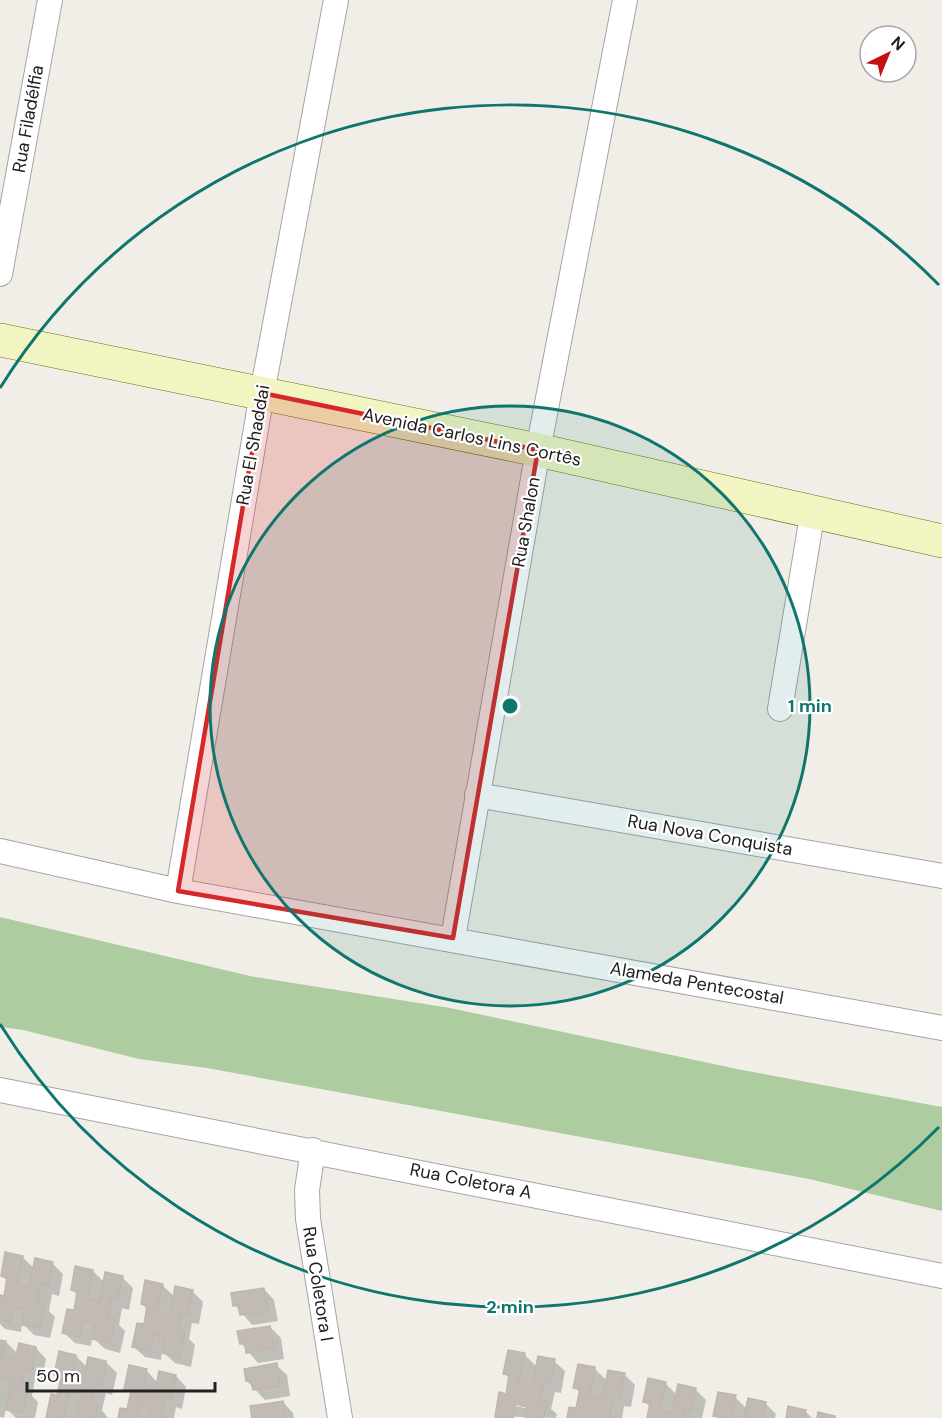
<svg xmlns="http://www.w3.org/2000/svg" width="942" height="1418" viewBox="0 0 942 1418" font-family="'DM Sans',sans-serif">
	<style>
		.forest { fill: #adcda1 }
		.shadow { fill: #0003; fill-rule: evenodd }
		.building { fill: #c1bab5; stroke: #c1b6ac; stroke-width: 1.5 }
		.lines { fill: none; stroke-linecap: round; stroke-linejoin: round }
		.street-casing { stroke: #a5a5a5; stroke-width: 26 }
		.secondary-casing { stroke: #66720e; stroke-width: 34 }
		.street { stroke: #fff; stroke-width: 24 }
		.secondary { stroke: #f2f5c2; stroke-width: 33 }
		.marked { fill: #d62828; fill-opacity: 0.2; stroke: #d62828; stroke-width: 4.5; stroke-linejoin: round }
		.ring { fill: none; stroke: #0f766e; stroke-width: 3 }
		.labels { text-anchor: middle; stroke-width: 4.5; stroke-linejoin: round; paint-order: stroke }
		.street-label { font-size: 18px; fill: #212121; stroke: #fff }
		.centre { fill: #0f766e; stroke: #fff; stroke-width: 3 }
		.ring-label { font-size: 18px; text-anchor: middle; font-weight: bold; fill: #0f766e; stroke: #fff; stroke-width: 4.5; stroke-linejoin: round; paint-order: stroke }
	</style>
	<rect width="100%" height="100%" fill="#f1eee8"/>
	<path class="forest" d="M0,917L250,976L450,1008L742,1070L942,1107V1211L809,1179L207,1068L139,1059L23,1030L0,1027Z"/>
	<path class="shadow" d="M22,1257L35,1269L52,1263L63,1274L59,1296L52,1294L49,1311L55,1317L50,1338L34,1335L22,1323L21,1332L5,1329L0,1324V1297L5,1298L8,1281L2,1276Z
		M93,1271L105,1283L122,1277L133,1288L129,1310L122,1308L119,1325L125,1331L120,1353L105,1349L92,1337L91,1346L75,1343L64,1333L75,1312L78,1295L72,1290Z
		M162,1285L175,1297L192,1291L203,1302L199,1324L192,1323L189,1339L195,1345L191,1367L175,1363L162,1351L161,1360L145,1357L134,1347L145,1326L148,1310L142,1304Z
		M264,1289L274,1300L278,1321L252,1325L235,1305Z
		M270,1327L281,1338L284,1359L258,1363L241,1343Z
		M0,1341L6,1342L18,1354L36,1348L46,1359L42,1381L35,1379L32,1396L38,1402L35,1418H16L6,1408L4,1418L0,1417Z
		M525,1355L537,1367L554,1361L565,1371L561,1393L555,1392L551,1409L557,1414L556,1418L496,1416L507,1396L510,1379L504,1373ZM516,1403L534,1410L516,1406Z
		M76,1356L88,1368L106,1362L117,1373L112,1395L106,1393L102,1410L108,1418H48L58,1397L61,1380L56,1375Z
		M276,1365L287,1375L290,1396L265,1400L247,1381Z
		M595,1369L607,1381L609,1371L625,1375L635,1385L631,1407L624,1406L622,1418H611L613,1409H610L608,1418H569L577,1410L580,1393L575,1387Z
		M146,1370L158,1383L176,1376L186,1387L182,1409L176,1407L174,1418H120L128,1411L132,1395L126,1389Z
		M665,1383L677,1395L695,1389L706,1400L702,1418H648L650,1407L645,1402Z
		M735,1397L747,1409L765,1403L776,1414L775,1418H717L715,1415Z
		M283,1402L293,1413L294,1418H254Z
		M805,1411L812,1418H787Z"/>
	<path class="building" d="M5,1252L23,1256L17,1285L29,1287L35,1258L53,1262L48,1286L41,1284L38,1303L44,1304L40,1328L22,1325L25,1309L13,1307L10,1322L0,1320V1295L4,1296L7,1278L1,1276Z
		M75,1266L93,1270L88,1299L100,1302L105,1272L123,1276L118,1300L112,1298L108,1317L115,1319L110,1343L92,1339L95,1323L83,1321L80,1337L62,1333L67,1309L74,1310L77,1292L71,1290Z
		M145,1280L163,1284L157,1313L170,1315L175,1286L193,1290L188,1314L182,1313L178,1331L185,1332L180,1357L162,1353L165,1337L153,1335L150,1351L132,1347L137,1323L144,1324L147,1306L141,1304Z
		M264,1288L268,1311L240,1315L238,1305L233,1306L231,1293Z
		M270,1326L274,1348L246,1353L245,1343L240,1344L237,1331Z
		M0,1340L6,1341L3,1357L15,1359L19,1343L36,1347L32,1371L25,1370L21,1388L28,1389L23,1413L6,1410L11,1381L0,1378Z
		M508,1350L525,1353L519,1383L532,1385L538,1356L555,1359L550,1383L544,1382L540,1401L547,1402L544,1418H525L527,1407L515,1404L513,1418L495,1417L499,1392L506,1394L509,1375L503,1374Z
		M59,1351L76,1355L74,1371L85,1373L88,1357L106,1361L102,1385L95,1384L92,1402L98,1404L95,1418H77L82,1395L69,1392L64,1418H46L51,1394L57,1395L61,1377L54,1375Z
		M277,1363L280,1386L253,1390L251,1381H246L244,1369Z
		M578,1364L595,1367L590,1397L602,1399L608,1370L625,1373L620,1398L614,1396L611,1415L617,1418H567L569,1407L576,1408L580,1389L573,1388Z
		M129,1365L147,1369L143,1385L156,1387L159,1371L176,1375L172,1399L165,1398L162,1416L168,1418H149L151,1409L139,1406L137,1418H118L120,1408L127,1409L131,1391L124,1389Z
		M648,1378L666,1382L660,1411L672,1413L678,1384L696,1388L691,1412L684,1410L683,1418H647L650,1403L643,1402Z
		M718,1392L736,1395L731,1418L713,1416Z
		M748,1398L766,1402L762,1418H744Z
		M283,1401L286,1418H252L250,1406Z
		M788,1406L806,1410L804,1418H786Z
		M818,1412L835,1416V1418H817Z"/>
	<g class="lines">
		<defs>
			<path id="street" d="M0,274L50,0
				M780,709L813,510
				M477,795L942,876
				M0,851L178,891L942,1028
				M178,891L262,393L336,0
				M453,938L538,450L625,0
				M0,1090L942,1276
				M313,1150L307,1190L308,1219L340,1418"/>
			<path id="secondary" d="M0,340L538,450L942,541"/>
		</defs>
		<use href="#street" class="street-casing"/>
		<use href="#secondary" class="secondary-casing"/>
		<use href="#street" class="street"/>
		<use href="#secondary" class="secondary"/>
	</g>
	<path class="marked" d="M262,393L538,450L453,938L178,891Z"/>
	<circle cx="510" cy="706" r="300" fill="#0f766e" fill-opacity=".12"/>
	<g class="ring">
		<circle cx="510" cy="706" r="300"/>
		<path d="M939 1127A601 601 0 0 1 0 1024M0 388A601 601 0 0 1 939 285"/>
	</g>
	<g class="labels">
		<g class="street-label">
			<text transform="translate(28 119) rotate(-80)" y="6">Rua Filadélfia</text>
			<text transform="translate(472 437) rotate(12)" y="6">Avenida Carlos Lins Cortês</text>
			<text transform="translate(253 445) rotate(-80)" y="6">Rua El Shaddai</text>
			<text transform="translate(526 522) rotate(-80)" y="6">Rua Shalon</text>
			<text transform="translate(710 835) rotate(10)" y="6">Rua Nova Conquista</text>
			<text transform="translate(697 983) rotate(10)" y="6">Alameda Pentecostal</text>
			<text transform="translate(471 1181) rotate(11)" y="6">Rua Coletora A</text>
			<text transform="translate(318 1284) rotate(81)" y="6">Rua Coletora I</text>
		</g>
	</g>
	<circle cx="510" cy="706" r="9" class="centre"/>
	<g class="ring-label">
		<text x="810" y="712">1 min</text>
		<text x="510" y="1313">2 min</text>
	</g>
	<g transform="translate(888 54) rotate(43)"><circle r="28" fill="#ffffff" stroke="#a6a6a6" stroke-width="1.5"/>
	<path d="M0-4.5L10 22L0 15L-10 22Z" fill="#c21310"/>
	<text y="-9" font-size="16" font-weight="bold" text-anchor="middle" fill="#212121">N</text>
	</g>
	<path d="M27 1382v9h188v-9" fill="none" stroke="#212121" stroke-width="3"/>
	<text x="36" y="1382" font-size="18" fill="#212121" stroke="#ffffff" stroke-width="4.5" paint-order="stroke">50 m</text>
</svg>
